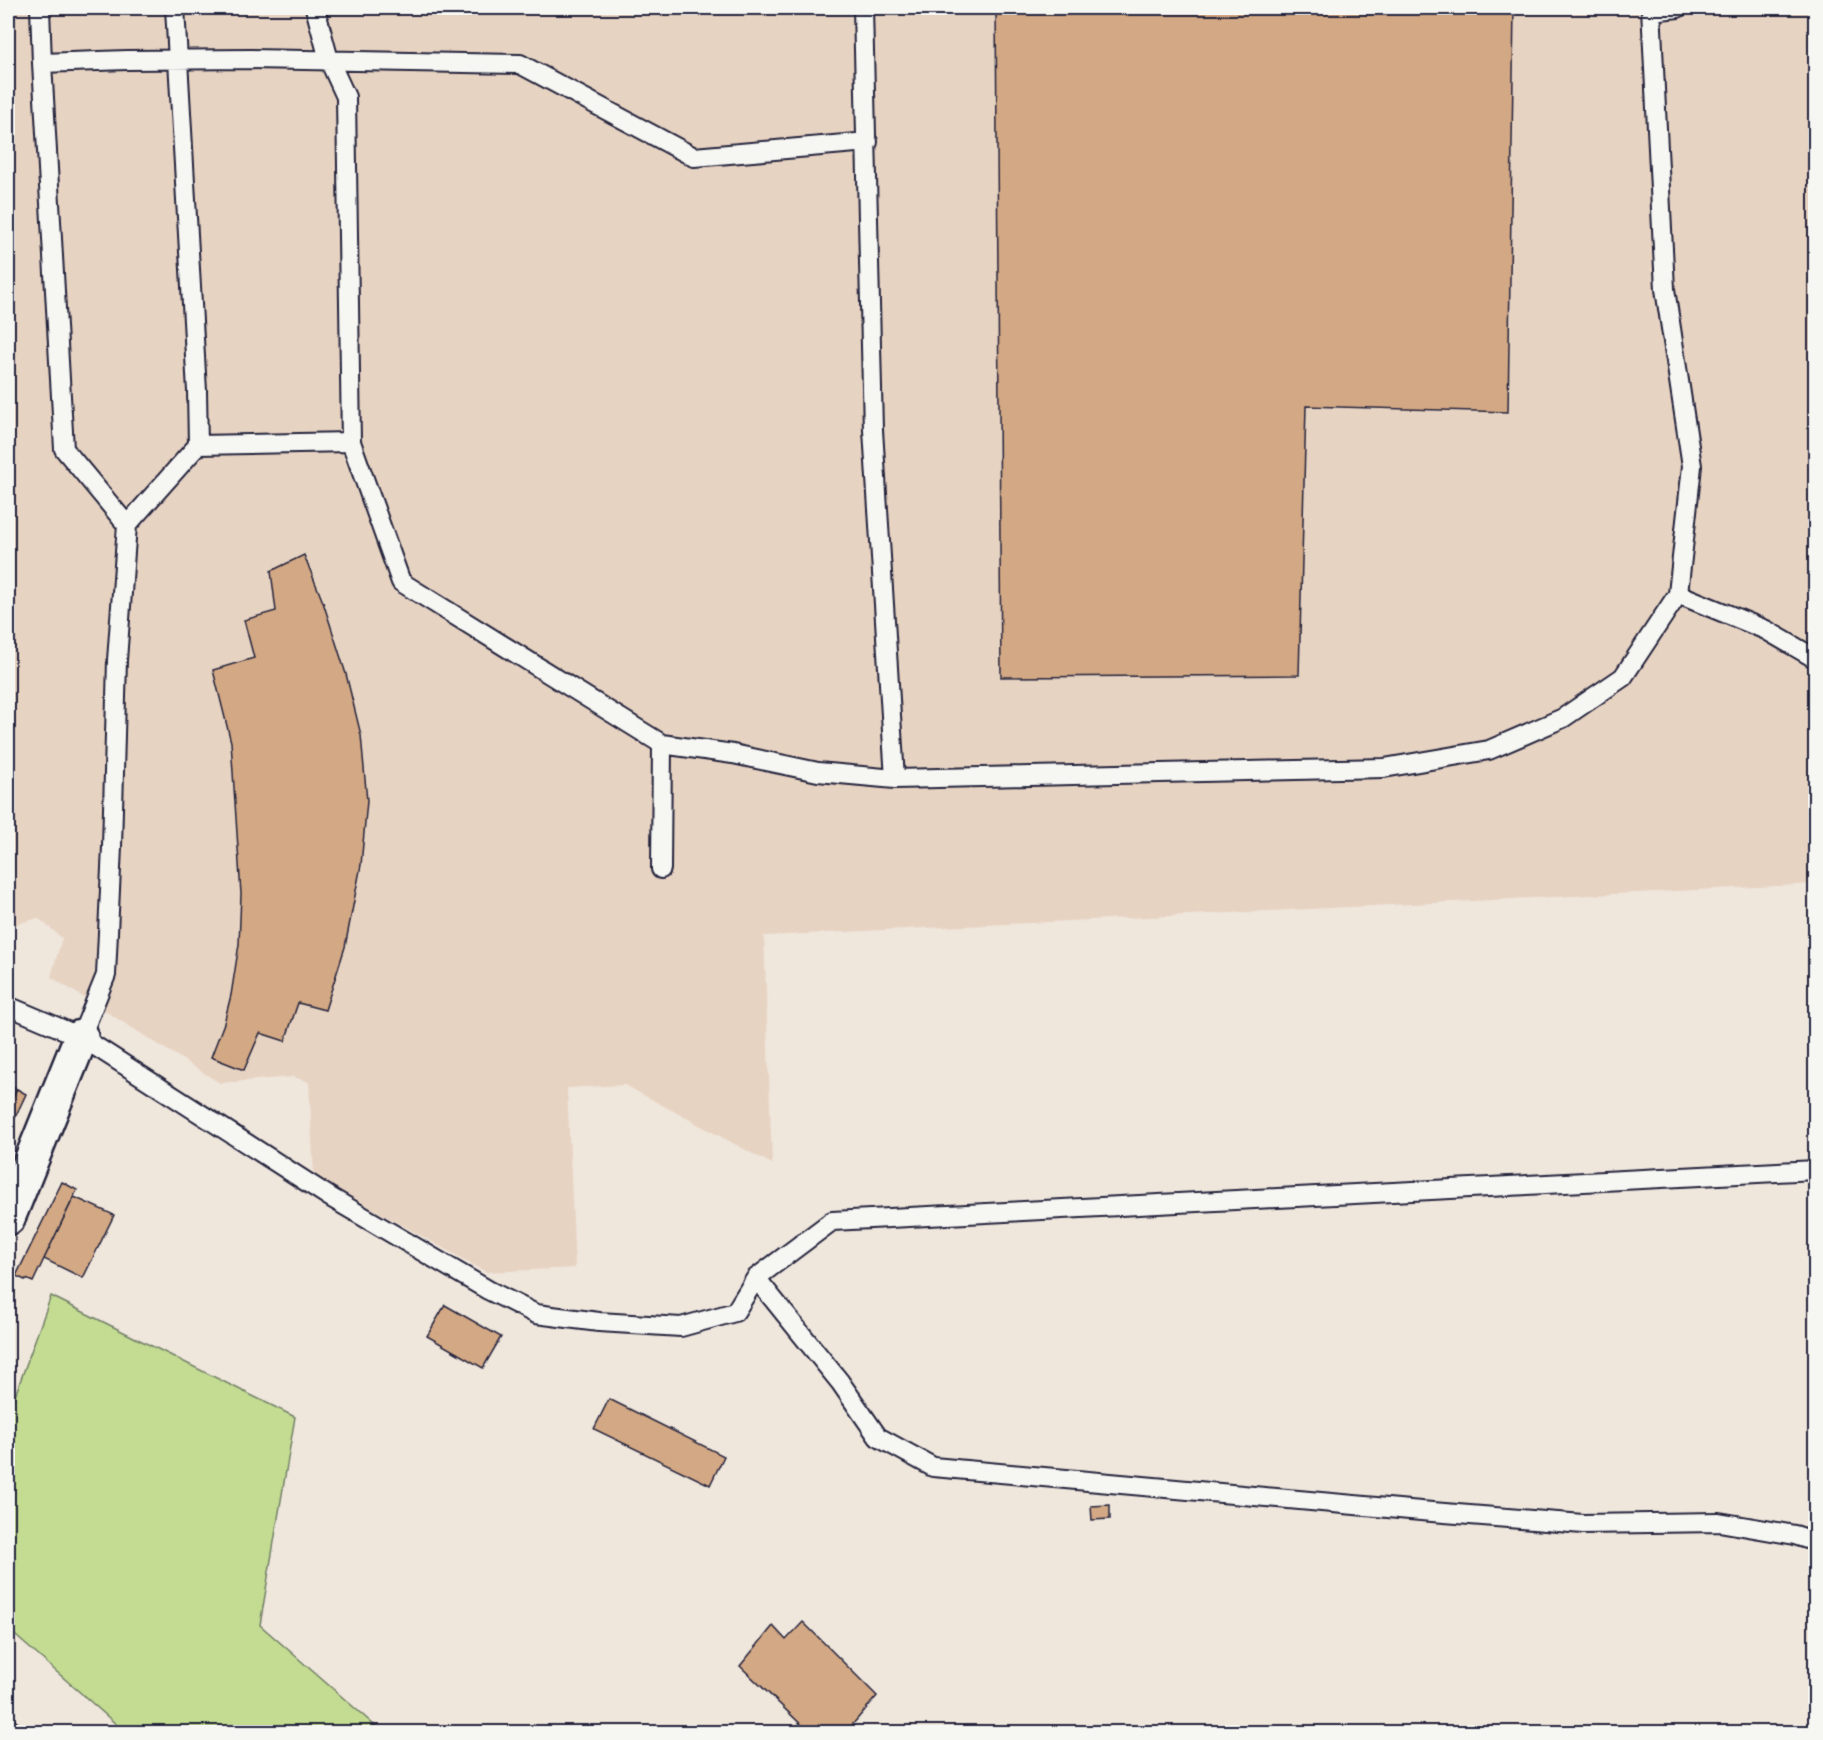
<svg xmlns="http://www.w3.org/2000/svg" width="1823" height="1740" viewBox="0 0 1823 1740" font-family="Mali,sans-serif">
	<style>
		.built { fill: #e7d3c2 }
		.green { fill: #c3dc92; stroke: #727f66; stroke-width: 1.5 }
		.building { fill: #d3a884; stroke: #22223b; stroke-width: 1.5 }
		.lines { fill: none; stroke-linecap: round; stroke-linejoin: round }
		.lane-casing { stroke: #22223b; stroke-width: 22 }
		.street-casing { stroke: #22223b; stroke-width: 38 }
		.lane { stroke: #f6f6f2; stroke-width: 18 }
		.street { stroke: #f6f6f2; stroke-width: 33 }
	</style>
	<rect width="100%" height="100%" fill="#efe6dc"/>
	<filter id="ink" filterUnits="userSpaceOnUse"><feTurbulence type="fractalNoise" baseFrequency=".0167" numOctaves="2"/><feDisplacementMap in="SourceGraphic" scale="12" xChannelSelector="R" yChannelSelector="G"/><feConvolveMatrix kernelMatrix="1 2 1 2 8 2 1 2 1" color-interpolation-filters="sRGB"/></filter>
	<g filter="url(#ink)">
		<path class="built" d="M8,8H1815V884L764,936L772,1164L625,1085L567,1088L575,1268L486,1272L314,1176L309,1082L293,1077L220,1083L51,977L62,938L38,918L8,926Z"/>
		<path class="green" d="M51,1296L295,1417L260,1625L382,1732H125L8,1629V1415Z"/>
		<path class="building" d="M996,8H1514L1508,412L1306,406L1299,675L1001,677Z
			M304,555L323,602L346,674L361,735L367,801L361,865L345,947L325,1010L298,1003L285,1041L260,1033L244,1070L211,1057L224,1023L231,995L239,944L241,894L231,742L213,670L254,658L244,620L276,611L271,571Z
			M8,1085L17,1089L8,1108Z
			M17,1089L26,1094L12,1124L8,1122V1108Z
			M62,1182L77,1190L33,1282L26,1279L25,1280L16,1276Z
			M74,1197L114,1215L83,1278L44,1259Z
			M445,1305L501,1337L483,1368L427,1336Z
			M609,1399L724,1456L710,1485L594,1429Z
			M1110,1505V1519L1092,1520L1091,1506Z
			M803,1622L877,1696L846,1732H809L740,1666L773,1626L786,1640Z
			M8,1714L28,1732H8Z"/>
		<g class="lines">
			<defs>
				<path id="lane" d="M40,8L42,63
					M315,8L329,60L346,97L351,442L401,582L662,744L661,869
					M863,8L873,430L895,779
					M1651,11L1678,8
					M198,445L351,442
					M127,525L64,449L42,63L127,60L251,59L520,64L694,157L868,142
					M1678,594L1766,630L1816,659
					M662,744L733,754L818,772L895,779L1384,768L1489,750L1563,718L1623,677L1678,594L1692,466L1665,289L1651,8
					M8,1006L81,1037L330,1197L488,1290L536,1314L599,1322L681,1327L735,1312L756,1278L832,1221L1816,1170
					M81,1037L106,975L112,847L117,660L127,525L198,445L197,391L175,8
					M756,1278L840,1382L878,1437L933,1467L1432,1512L1583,1524L1719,1522L1795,1535L1816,1542"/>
				<path id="street" d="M8,1218L81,1037"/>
			</defs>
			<use href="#lane" class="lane-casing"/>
			<use href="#street" class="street-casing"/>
			<use href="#lane" class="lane"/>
			<use href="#street" class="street"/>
		</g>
	</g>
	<rect width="1823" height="1740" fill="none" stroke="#f6f6f2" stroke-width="30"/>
	<rect x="15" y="15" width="1793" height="1710" fill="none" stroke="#22223b" stroke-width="2" filter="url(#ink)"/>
</svg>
